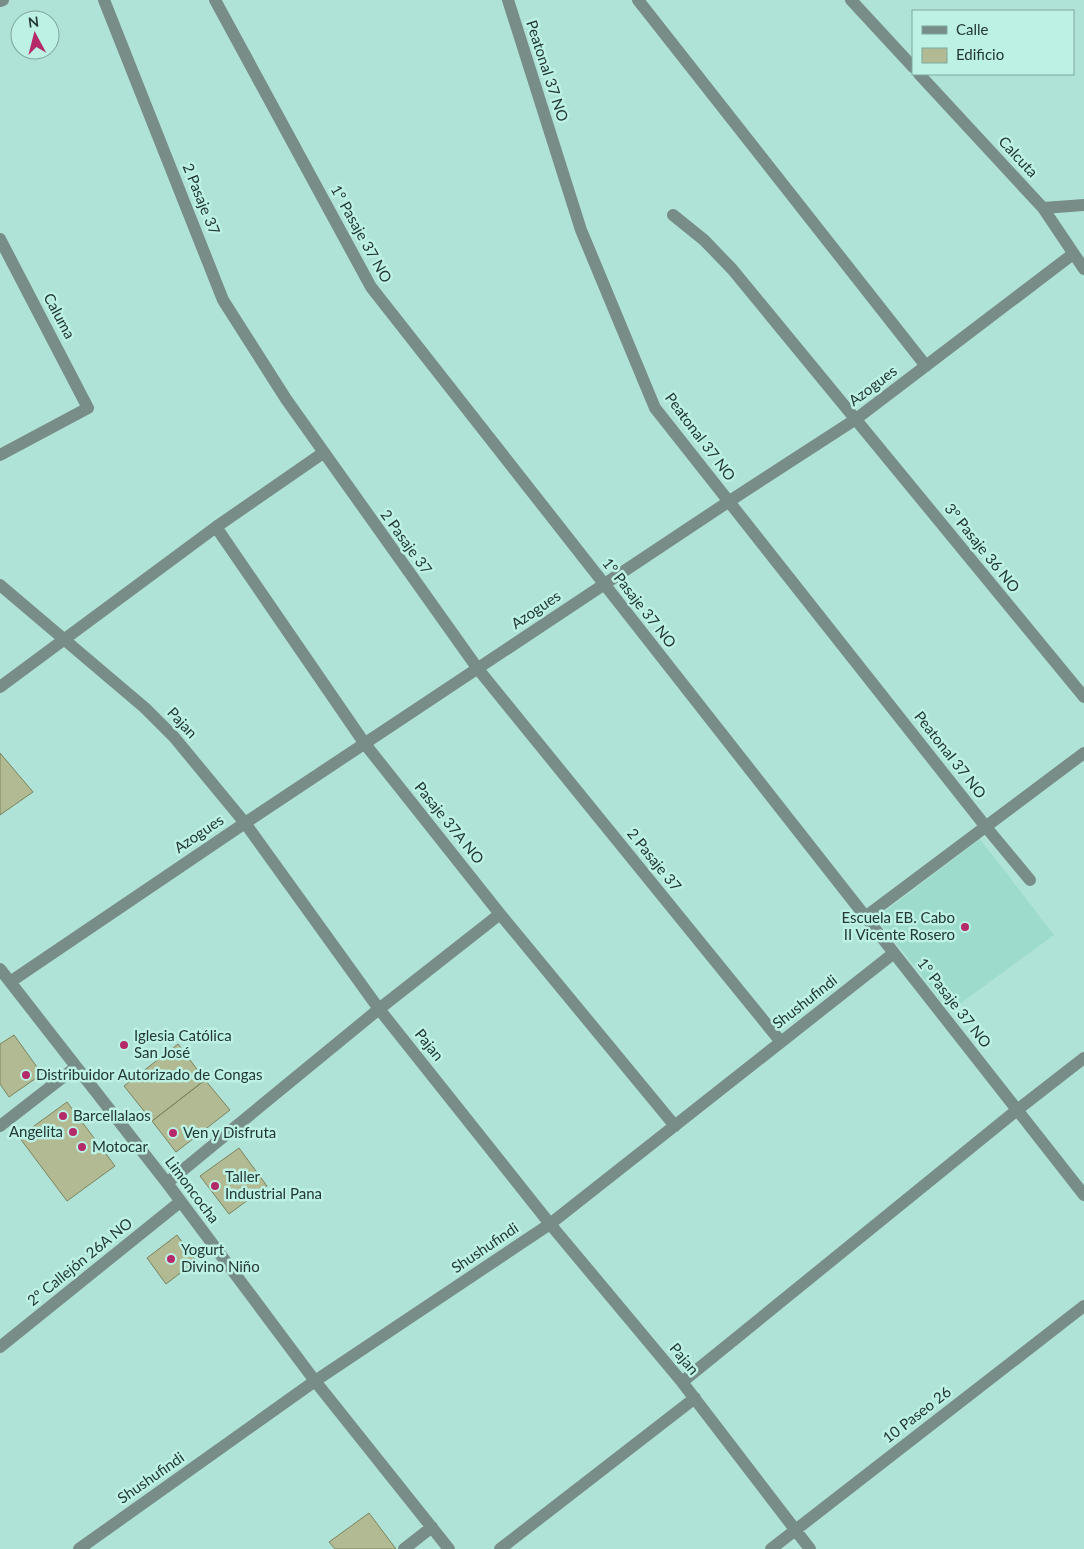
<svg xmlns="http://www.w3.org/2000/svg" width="1084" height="1549" viewBox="0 0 1084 1549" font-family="Lato,sans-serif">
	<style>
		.built { fill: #9ddbcc }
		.building { fill: #b1ba92; stroke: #7c845e }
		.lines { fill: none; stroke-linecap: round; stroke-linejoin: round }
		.minor { stroke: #798d88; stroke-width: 12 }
		.poi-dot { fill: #b42a69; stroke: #bcf1e4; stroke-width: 2 }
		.labels { text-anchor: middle; stroke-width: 5; stroke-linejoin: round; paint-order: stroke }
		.street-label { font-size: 15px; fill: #243834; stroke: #bcf1e4 }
		.poi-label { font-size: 15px; fill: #243834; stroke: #bcf1e4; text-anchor: start }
	</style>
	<rect width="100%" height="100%" fill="#b0e3d7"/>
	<path class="built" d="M980,839L1054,935L950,1011L876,918Z"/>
	<path class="building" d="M0,753L33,792L0,815Z
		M14,1035L42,1074L9,1097L0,1084V1044Z
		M178,1044L205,1080L152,1121L124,1086Z
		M205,1080L230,1110L176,1152L152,1121Z
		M67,1102L115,1166L67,1201L19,1137Z
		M239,1148L267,1186L229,1214L200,1176Z
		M177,1235L196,1261L166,1284L147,1258Z
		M369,1513L396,1549H335L329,1542Z"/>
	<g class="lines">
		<path class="minor" d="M104,0L223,300L286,399L478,669L781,1042
			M215,0L371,287L1084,1195
			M508,0L581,230L655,408L986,827L1030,880
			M638,0L926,366
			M851,0L913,67
			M0,1L3,0
			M919,74L1043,208L1084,269
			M1043,208L1084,205
			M673,215L704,240L732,269L1084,697
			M0,239L88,408L0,455
			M216,527L365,744L500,914L675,1126
			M0,585L145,708L174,737L245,823L379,1009L550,1224L682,1382L810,1549
			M0,687L216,527L323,453
			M865,917L1084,753
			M0,969L167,1183L315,1381L449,1549
			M10,982L245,823L728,502L856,419L1073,254
			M0,1126L76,1067
			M167,1183L379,1009L500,914
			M0,1347L180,1202
			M682,1382L1017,1110L1084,1058
			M79,1549L315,1381L550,1224L894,953
			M404,1549L432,1527
			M500,1549L695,1398
			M771,1549L1084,1306"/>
	</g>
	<g class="poi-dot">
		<circle cx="965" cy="927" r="5"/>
		<circle cx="124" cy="1045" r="5"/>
		<circle cx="26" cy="1075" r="5"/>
		<circle cx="63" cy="1116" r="5"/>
		<circle cx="73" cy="1132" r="5"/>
		<circle cx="173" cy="1133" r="5"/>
		<circle cx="82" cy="1147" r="5"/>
		<circle cx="215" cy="1186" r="5"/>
		<circle cx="171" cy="1259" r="5"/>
	</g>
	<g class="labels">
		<g class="street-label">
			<text transform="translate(547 71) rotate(72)" y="5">Peatonal 37 NO</text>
			<text transform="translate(1018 157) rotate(47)" y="5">Calcuta</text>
			<text transform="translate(201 199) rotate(68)" y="5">2 Pasaje 37</text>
			<text transform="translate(361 234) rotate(61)" y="5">1° Pasaje 37 NO</text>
			<text transform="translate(59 316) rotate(62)" y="5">Caluma</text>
			<text transform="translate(873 386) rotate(-37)" y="5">Azogues</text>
			<text transform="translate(700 437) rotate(53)" y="5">Peatonal 37 NO</text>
			<text transform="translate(406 542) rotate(54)" y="5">2 Pasaje 37</text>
			<text transform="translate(982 548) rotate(51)" y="5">3° Pasaje 36 NO</text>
			<text transform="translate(639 603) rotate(52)" y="5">1° Pasaje 37 NO</text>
			<text transform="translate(536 610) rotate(-34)" y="5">Azogues</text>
			<text transform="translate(182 723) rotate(47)" y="5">Pajan</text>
			<text transform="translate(950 755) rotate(52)" y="5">Peatonal 37 NO</text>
			<text transform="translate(449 823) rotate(51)" y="5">Pasaje 37A NO</text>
			<text transform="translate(199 834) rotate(-34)" y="5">Azogues</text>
			<text transform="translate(654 860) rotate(51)" y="5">2 Pasaje 37</text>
			<text transform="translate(805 1002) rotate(-38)" y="5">Shushufindi</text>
			<text transform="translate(954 1003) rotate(52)" y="5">1° Pasaje 37 NO</text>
			<text transform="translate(429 1045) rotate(51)" y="5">Pajan</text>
			<text transform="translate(192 1190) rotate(53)" y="5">Limoncocha</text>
			<text transform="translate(485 1248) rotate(-34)" y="5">Shushufindi</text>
			<text transform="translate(80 1262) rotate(-39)" y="5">2º Callejón 26A NO</text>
			<text transform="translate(684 1359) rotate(50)" y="5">Pajan</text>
			<text transform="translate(917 1415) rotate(-38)" y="5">10 Paseo 26</text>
			<text transform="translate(151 1478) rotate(-35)" y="5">Shushufindi</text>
		</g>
		<g class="poi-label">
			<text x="955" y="923" text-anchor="end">Escuela EB. Cabo<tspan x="955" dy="17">II Vicente Rosero</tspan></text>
			<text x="134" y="1041">Iglesia Católica<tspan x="134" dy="17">San José</tspan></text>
			<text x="36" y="1080">Distribuidor Autorizado de Congas</text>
			<text x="73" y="1121">Barcellalaos</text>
			<text x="63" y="1137" text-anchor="end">Angelita</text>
			<text x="183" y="1138">Ven y Disfruta</text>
			<text x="92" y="1152">Motocar</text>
			<text x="225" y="1182">Taller<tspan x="225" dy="17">Industrial Pana</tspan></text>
			<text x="181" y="1255">Yogurt<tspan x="181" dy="17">Divino Niño</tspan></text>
		</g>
	</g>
	<rect x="912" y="10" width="162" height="65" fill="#bcf1e4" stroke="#7fa79e"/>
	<rect x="922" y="26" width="25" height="8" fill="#798d88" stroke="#7fa79e"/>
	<text x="956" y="35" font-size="15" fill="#243834">Calle</text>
	<rect x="922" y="48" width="25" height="15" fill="#b1ba92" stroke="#7fa79e"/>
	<text x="956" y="60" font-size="15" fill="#243834">Edificio</text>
	<g transform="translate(35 35) rotate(353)"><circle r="24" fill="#bcf1e4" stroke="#7fa79e"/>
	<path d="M0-4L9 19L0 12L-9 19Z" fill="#b42a69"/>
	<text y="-8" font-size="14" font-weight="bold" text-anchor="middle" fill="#243834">N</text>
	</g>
</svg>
